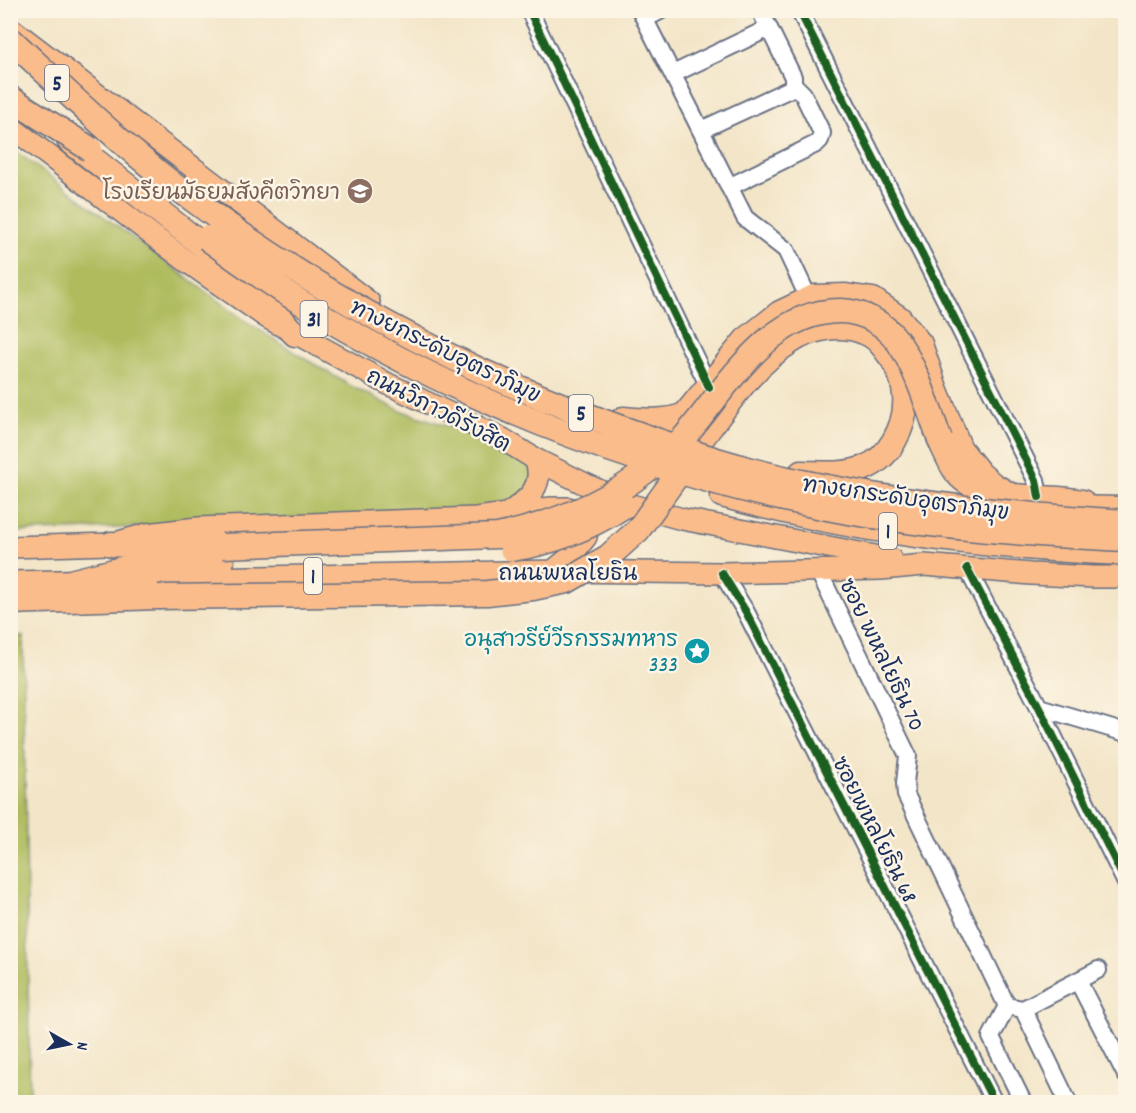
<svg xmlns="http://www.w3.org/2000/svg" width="1136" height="1113" viewBox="0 0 1136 1113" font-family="Dekko,'Playpen Sans Thai',sans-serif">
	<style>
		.green { fill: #afbb5d; stroke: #65755e; stroke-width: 1.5 }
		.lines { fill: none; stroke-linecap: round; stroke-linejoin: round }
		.minor-casing { stroke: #676f83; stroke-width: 20 }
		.major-casing { stroke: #676f83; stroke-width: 24 }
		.highway-casing { stroke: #676f83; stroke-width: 27 }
		.minor { stroke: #fff; stroke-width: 16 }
		.major { stroke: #fabc8b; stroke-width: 21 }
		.highway { stroke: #fabc8b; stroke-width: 24 }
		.highway-bridge-casing { stroke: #676f83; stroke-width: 27; stroke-linecap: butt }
		.highway-bridge { stroke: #fabc8b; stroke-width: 24 }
		.cycleway-casing { stroke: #fcf5e5; stroke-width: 11 }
		.cycleway { stroke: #1b5e20; stroke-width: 8 }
		.labels { text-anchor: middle; stroke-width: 5; stroke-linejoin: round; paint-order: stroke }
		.shield { fill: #fcf5e5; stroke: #5e6a86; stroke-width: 1.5 }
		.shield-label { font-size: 21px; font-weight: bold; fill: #1b2f5e }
		.education-label { font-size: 22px; fill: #785e54; stroke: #fcf5e5; text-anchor: end }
		.street-label { font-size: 22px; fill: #1b2f5e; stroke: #fcf5e5 }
		.culture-label { font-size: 22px; fill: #0d838f; stroke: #fcf5e5; text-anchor: end }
	</style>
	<rect width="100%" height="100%" fill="#fcf5e5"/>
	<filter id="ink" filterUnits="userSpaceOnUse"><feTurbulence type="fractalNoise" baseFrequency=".0167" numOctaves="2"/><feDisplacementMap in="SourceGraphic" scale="12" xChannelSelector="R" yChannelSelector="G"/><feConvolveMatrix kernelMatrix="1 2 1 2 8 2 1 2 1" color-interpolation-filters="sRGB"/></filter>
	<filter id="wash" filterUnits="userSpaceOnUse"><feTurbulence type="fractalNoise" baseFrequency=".008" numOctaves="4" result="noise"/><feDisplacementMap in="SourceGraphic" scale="24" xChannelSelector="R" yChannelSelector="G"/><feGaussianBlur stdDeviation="1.35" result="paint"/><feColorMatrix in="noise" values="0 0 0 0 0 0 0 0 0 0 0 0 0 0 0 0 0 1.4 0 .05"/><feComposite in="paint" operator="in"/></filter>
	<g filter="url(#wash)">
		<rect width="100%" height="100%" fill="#f3e5c8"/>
		<path class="green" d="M10,147L247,322L299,355L349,385L399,410L466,432L501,438L536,471L527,499L499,514L11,532Z
			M10,636H23L30,1102H10Z"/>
	</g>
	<g filter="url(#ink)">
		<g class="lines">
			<defs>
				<path id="minor" d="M529,10L709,387
					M640,10L745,218L786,250L809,299
					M799,10L1036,480L1039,497
					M645,19L662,10
					M673,74L769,28
					M701,130L790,89L793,84
					M729,187L816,144L820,140L822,133L803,94L793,84V77L760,10
					M967,568L1039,707L1126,883
					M818,570L908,756L905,783L906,795L1007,1006
					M722,573L746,612L994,1102
					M1039,707L1126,733
					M1078,981L1126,1075
					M1007,1006L1023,1009L1068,1102
					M1007,1006L991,1037L1023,1102
					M1023,1009L1098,970"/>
				<path id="major" d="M13,30L369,302
					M10,126L186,261L266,317L388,384L501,438L535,459L585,484L631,505L682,519L891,559
					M508,513C528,500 546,485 535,459
					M10,547L111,544L147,534L198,528L476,518L551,508H568L580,512L586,517L588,528L586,537L570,557L553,571
					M10,582L553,571L722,573L881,569L924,565L1031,574L1094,577H1126"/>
				<path id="highway" d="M69,140L221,260
					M232,269L295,334
					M623,419C644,421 665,423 685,415L746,340L780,313L814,297L846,296L873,300L899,318L920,344L935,388L960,449L980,474L993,485L1010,495
					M940,440C945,451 950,463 957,473C983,504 1045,494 1082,502
					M699,442C726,407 752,365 790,342C811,328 841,322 864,332C873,335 880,342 885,349C908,376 912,410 894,441C887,453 877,463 864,468C845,476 821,473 801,473
					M722,495C852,532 990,548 1126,553
					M1062,508L1126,509
					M111,544L153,547L220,546
					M74,581L134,566L222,561
					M10,602L158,597"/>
			</defs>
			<use href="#minor" class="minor-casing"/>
			<use href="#major" class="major-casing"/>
			<use href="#highway" class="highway-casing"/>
			<use href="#minor" class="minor"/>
			<use href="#major" class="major"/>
			<use href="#highway" class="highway"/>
			<defs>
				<path id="highway-bridge" d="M10,39C67,92 122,146 184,193C325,300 484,382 653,439C700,455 748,471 797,481C904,504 1016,515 1126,522
					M10,98L90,149
					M207,238C384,371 605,464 822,507C922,527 1024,534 1126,539
					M222,546L498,536C553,524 603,505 647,470C655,464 665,458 672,451C720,402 763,309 842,311C864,312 886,324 899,343C918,372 928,408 940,440
					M512,549C553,543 590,528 624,506
					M158,597L487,593L533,588L567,581L608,557L638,530L688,460"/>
			</defs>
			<use href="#highway-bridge" class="highway-bridge-casing"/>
			<use href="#highway-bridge" class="highway-bridge"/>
			<defs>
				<path id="cycleway" d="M529,10L709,387
					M799,10L1036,480L1039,497
					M967,568L1039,707L1126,883
					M722,573L746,612L994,1102"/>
			</defs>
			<use href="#cycleway" class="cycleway-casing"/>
			<use href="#cycleway" class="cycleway"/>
		</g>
	</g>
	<defs>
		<symbol id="school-disc" viewBox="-11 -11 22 22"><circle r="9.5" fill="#8d6e63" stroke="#fcf5e5"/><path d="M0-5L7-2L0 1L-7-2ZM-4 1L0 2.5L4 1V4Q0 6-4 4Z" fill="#fff"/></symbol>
		<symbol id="sight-disc" viewBox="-11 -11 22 22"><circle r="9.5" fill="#0f9aa8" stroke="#fcf5e5"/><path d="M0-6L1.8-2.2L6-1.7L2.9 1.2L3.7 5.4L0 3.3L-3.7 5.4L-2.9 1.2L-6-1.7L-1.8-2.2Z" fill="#fff"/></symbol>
	</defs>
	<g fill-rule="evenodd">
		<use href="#school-disc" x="345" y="176" width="30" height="30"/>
		<use href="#sight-disc" x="682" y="636" width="30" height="30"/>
	</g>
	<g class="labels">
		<g class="shield">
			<rect x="45" y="65" width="24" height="36" rx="4.5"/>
			<rect x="300.5" y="301" width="27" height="36" rx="4.5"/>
			<rect x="569" y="395" width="24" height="36" rx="4.5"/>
			<rect x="879" y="513" width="18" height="36" rx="4.5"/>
			<rect x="304" y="558" width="18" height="36" rx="4.5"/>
		</g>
		<g class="shield-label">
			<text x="57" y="90">5</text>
			<text x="314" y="326">31</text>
			<text x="581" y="420">5</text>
			<text x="888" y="538">1</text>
			<text x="313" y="583">1</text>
		</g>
		<g class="education-label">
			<text x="340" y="199">โรงเรียนมัธยมสังคีตวิทยา</text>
		</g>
		<g class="street-label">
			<text transform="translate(446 350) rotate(26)" y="8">ทางยกระดับอุตราภิมุข</text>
			<text transform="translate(439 409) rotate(27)" y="8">ถนนวิภาวดีรังสิต</text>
			<text transform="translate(906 497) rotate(8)" y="8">ทางยกระดับอุตราภิมุข</text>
			<text x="568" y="580">ถนนพหลโยธิน</text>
			<text transform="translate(883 654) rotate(64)" y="8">ซอย พหลโยธิน 70</text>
			<text transform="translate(876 829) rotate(63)" y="8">ซอยพหลโยธิน 68</text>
		</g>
		<g class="culture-label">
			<text x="678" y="646">อนุสาวรีย์วีรกรรมทหาร<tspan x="678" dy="25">333</tspan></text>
		</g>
	</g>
	<rect width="1136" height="1113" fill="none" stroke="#fcf5e5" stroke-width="36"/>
	<g transform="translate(69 1044) rotate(99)" stroke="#fcf5e5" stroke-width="4.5" paint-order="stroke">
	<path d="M0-4.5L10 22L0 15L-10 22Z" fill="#1b2f5e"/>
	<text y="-9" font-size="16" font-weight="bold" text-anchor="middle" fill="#1b2f5e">N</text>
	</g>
</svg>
